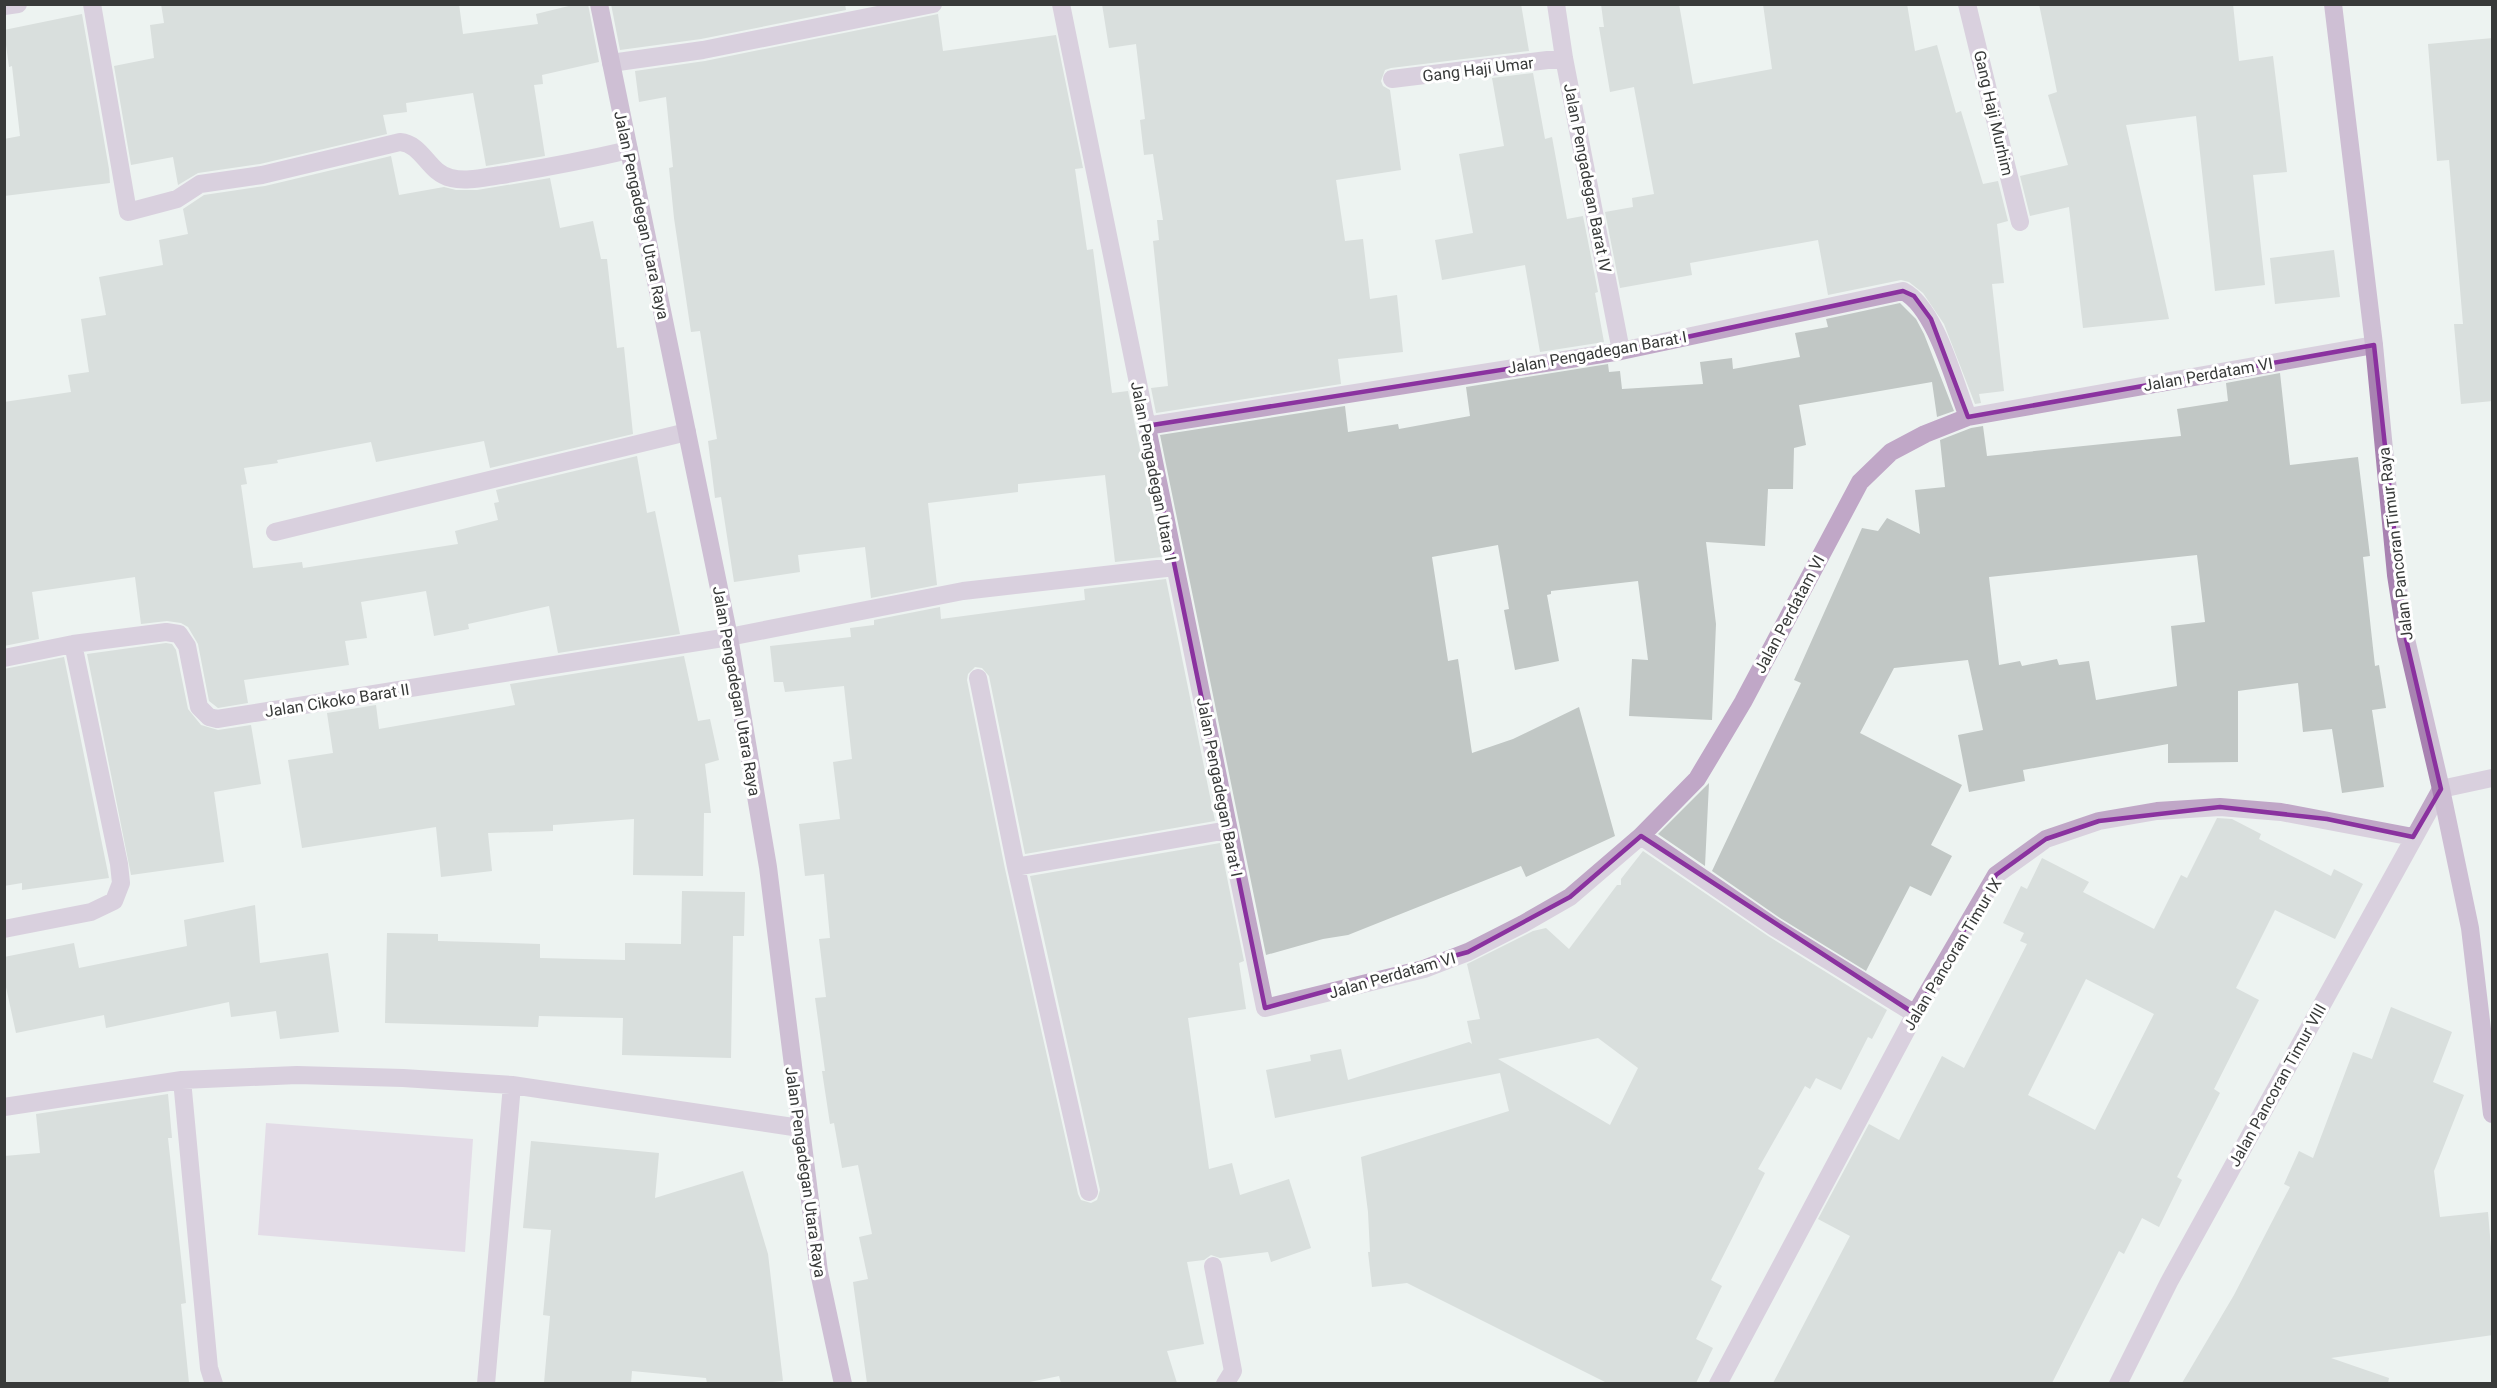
<svg xmlns="http://www.w3.org/2000/svg" width="2497" height="1388" viewBox="0 0 2497 1388" font-family="Roboto,sans-serif">
	<style>
		.green { fill: #d7c2dc }
		.building { fill: #c1c7c5; fill-rule: evenodd }
		.lines { fill: none; stroke-linecap: round; stroke-linejoin: round }
		.street { stroke: #c0a7c7; stroke-width: 18 }
		.secondary { stroke: #a882b1; stroke-width: 18 }
		.marked { fill: none; stroke: #8a329f; stroke-width: 4.5; stroke-linejoin: round }
		.labels { text-anchor: middle; stroke-width: 6; stroke-linejoin: round; paint-order: stroke }
		.street-label { font-size: 16px; fill: #383a39; stroke: #fff }
	</style>
	<rect width="100%" height="100%" fill="#edf3f1"/>
	<path class="green" d="M266,1123L473,1139L465,1252L258,1235Z"/>
	<path class="building" d="M161,4H459L463,34L538,24L536,14L577,4H588L599,62L542,75L543,84L534,85L545,156L486,166L473,93L406,103L407,112L383,115L387,134L260,164L198,173L178,185L173,157L131,165L114,66L154,58L150,25L164,23Z
		M611,4H845L846,10L701,39L620,50Z
		M1102,4H1521L1529,51L1391,68L1385,70L1381,81L1383,86L1390,90L1401,170L1336,180L1345,241L1363,239L1370,299L1397,295L1403,352L1338,359L1341,384L1156,413L1151,388L1168,386L1153,241L1159,240L1157,220H1163L1153,154L1144,155L1140,120L1145,119L1136,44L1109,48Z
		M1601,4H1679L1693,84L1772,69L1763,4H1907L1915,51L1937,45L1956,113L1961,111L1983,184L1998,181L2008,221L1997,224L2004,283L1992,284L2004,391L1979,394L1981,403L1975,404L1944,324L1923,293L1909,282L1901,280L1828,295L1818,240L1690,263L1692,275L1620,288L1605,212L1633,207L1632,198L1654,194L1634,87L1610,92L1599,27H1604Z
		M2039,4H2233L2239,61L2273,56L2287,172L2253,175L2265,285L2215,291L2196,116L2126,125L2169,319L2083,328L2069,207L2030,216L2020,176L2068,165L2048,95L2057,92Z
		M82,14L109,169L110,183L4,196V139L20,136L12,66L9,67L4,30Z
		M938,14L943,51L1056,35L1083,168L1075,169L1087,250L1093,249L1112,393L1128,391L1162,557L1115,562L1105,475L1018,484V492L928,503L937,585L871,598L865,547L798,555L800,572L734,582L721,497L715,498L708,441L717,439L700,331L691,332L674,218L669,168L673,167L666,97L639,102L635,71L705,61Z
		M2493,38V401L2461,404L2454,324H2463L2449,160L2437,161L2428,44Z
		M1533,73L1545,139L1552,137L1567,219L1583,216L1598,292L1595,293L1604,342L1540,352L1525,265L1442,280L1435,240L1473,233L1459,154L1504,146L1492,78Z
		M391,156L399,195L444,187L456,190H477L550,178L560,228L593,221L601,259H607L617,348L624,347L633,434L490,468L484,441L376,462L371,442L277,460L278,463L244,468L247,484L241,485L253,568L302,562L303,568L458,544L455,531L498,520L494,503L499,502L496,490L637,456L647,513L655,511L680,634L558,653L549,606L468,624L469,629L434,636L426,591L361,602L367,638L345,641L349,665L244,680L248,703L218,708L209,701L198,644L188,627L181,623L167,621L141,624L135,577L32,592L39,639L4,646V402L71,392L68,375L89,372L81,319L106,315L99,277L163,265L159,240L188,234L183,209L204,195L265,186Z
		M2334,250L2340,297L2275,304L2270,258Z
		M1900,303L1916,319L1924,334L1954,411L1937,417L1932,382L1799,405L1806,445L1794,448L1793,489H1768L1765,546L1706,542L1716,624L1712,720L1629,716L1632,659L1648,660L1638,581L1551,591V594L1547,595L1559,661L1515,670L1504,610L1509,609L1498,545L1432,557L1448,661L1458,659L1472,753L1513,739L1579,707L1615,836L1526,877L1521,866L1348,935L1323,939L1266,955L1160,435L1345,406L1348,432L1398,424L1399,429L1470,416L1466,387L1608,364L1609,372L1620,371L1622,389L1703,384L1700,362L1732,358L1733,369L1800,357L1795,333L1828,327L1826,319Z
		M2280,373L2290,465L2358,457L2370,556L2363,557L2375,666L2379,665L2386,708L2372,710L2384,787L2342,793L2332,729L2303,732L2298,683L2238,691V762L2168,763V744L2023,770L2025,781L1969,792L1958,735L1983,730L1968,660L1894,668L1860,733L1962,785L1931,845L1952,856L1931,896L1910,886L1866,971L1780,918L1712,871L1801,683L1794,680L1862,528L1878,531L1887,518L1920,534L1915,490L1945,487L1940,440L1971,428L1983,426L1987,456L2181,436L2177,409L2228,401L2226,383ZM2197,555L2205,622L2171,626L2177,686L2096,700L2089,661L2059,665L2057,659L2022,666L2020,661L1999,665L1989,577Z
		M1166,579L1215,821L1025,854L989,676L982,668L975,667L968,674L967,680L1005,869L1078,1194L1081,1200L1091,1203L1097,1200L1100,1190L1030,876L1220,843L1244,961L1239,963L1246,1009L1188,1018L1209,1169L1232,1163L1240,1195L1289,1179L1311,1248L1271,1262L1268,1252L1220,1258L1211,1255L1204,1260L1187,1262L1204,1344L1167,1351L1177,1383H1061L1059,1376L1025,1383H867L853,1282L868,1279L859,1237L872,1234L858,1165L842,1168L834,1123L830,1124L822,1071H825L815,998L826,997L819,939L830,938L824,874L805,876L799,824L840,819L833,762L852,759L844,686L785,692L783,682H774L770,646L851,637L850,628L874,625V620L940,607L941,619L1085,600L1084,589Z
		M166,643L172,644L176,650L188,709L201,725L218,730L251,725L261,784L214,792L224,862L131,875L87,654Z
		M684,656L698,721L710,719L719,760L705,764L711,813H704L703,876L633,875L634,819L553,825V831L488,833L492,871L441,877L436,827L302,848L288,760L333,753L327,713L376,705L379,729L515,705L510,684Z
		M64,657L109,878L22,890V883L4,886V669Z
		M1709,783L1705,866L1658,834Z
		M2217,818L2232,819L2261,834L2259,839L2331,876L2334,869L2363,884L2335,939L2275,910L2236,988L2259,1000L2214,1089L2220,1093L2177,1177L2182,1180L2159,1227L2142,1218L2124,1254L2119,1251L2052,1383H1773L1850,1236L1818,1219L1869,1124L1899,1140L1942,1056L1964,1068L2027,944L2020,941L2024,933L2003,923L2021,886L2027,889L2042,858L2089,882L2083,892L2154,929L2181,875L2187,878ZM2086,979L2154,1014L2095,1130L2028,1095Z
		M1643,851L1768,936L1887,1010L1872,1039L1868,1037L1841,1090L1816,1078L1810,1089L1805,1086L1758,1169L1765,1173L1711,1280L1722,1286L1696,1339L1713,1348L1696,1383H1607L1407,1283L1372,1287L1368,1252H1370L1368,1212L1361,1157L1509,1111L1500,1073L1353,1102L1352,1098L1353,1102L1275,1118L1266,1070L1311,1061L1310,1055L1341,1049L1348,1080L1469,1042L1472,1044L1467,1021L1480,1019L1467,964L1533,931L1546,928L1569,949L1617,885H1621V879ZM1598,1038L1638,1068L1610,1125L1498,1059Z
		M682,891L745,892L744,936H733L731,1058L622,1055L623,1018L539,1016L538,1027L385,1023L387,933L438,934V941L540,944V958L625,960V943L681,944Z
		M255,905L260,963L328,953L339,1032L280,1039L276,1011L231,1017L229,1002L106,1028L104,1015L16,1033L4,978V957L74,943L79,968L187,946L184,920Z
		M2391,1007L2452,1032L2433,1082L2464,1095L2434,1171L2440,1217L2488,1212L2493,1272V1335L2331,1358L2389,1378L2388,1383H2182L2234,1295L2290,1187L2284,1184L2299,1151L2313,1158L2353,1052L2372,1059Z
		M168,1094L172,1138H168L186,1303L181,1304L189,1383H4V1156L40,1153L36,1114Z
		M531,1141L659,1153L655,1198L743,1171L768,1254L783,1381L761,1383H707L706,1378L632,1371L631,1383H544L550,1316L543,1315L551,1230L523,1228Z"/>
	<g class="lines">
		<path class="street" d="M92,4L128,212L177,199L200,184L262,175L400,142C423,144 428,173 451,178C467,182 485,177 501,175C544,168 586,160 629,150
			M1061,4L1265,1008L1424,969L1468,952L1523,924L1570,897L1641,836L1697,779L1743,702L1860,482L1891,452L1925,434L1968,417L2374,345
			M1556,4L1564,58L1621,351
			M1967,4L2020,222
			M4,6L18,4
			M611,63L703,50L933,4
			M1392,79L1564,58
			M1146,426L1621,351L1903,291C1936,308 1954,382 1968,417
			M275,532L687,432
			M4,658L73,644L166,632L179,634L187,646L199,707L209,717L217,719L729,637L963,591L1175,567
			M978,678L1016,867L1228,830
			M1641,836L1774,927L1915,1014
			M1016,867L1089,1192
			M4,929L91,912L114,901L121,883L119,864L73,644
			M182,1080L209,1368L214,1384
			M4,1107L182,1080L297,1075L403,1078L512,1085L800,1128
			M1213,1266L1233,1371L1225,1384
			M486,1384L512,1085
			M1718,1384L1915,1014L1996,875L2046,839L2099,821L2157,811L2220,807L2281,812L2413,837
			M2118,1384L2169,1282L2441,789L2492,778"/>
		<path class="secondary" d="M599,4L729,637L768,867L819,1272L843,1384
			M2333,4L2374,345L2396,575L2406,639L2441,789L2470,928L2492,1114"/>
	</g>
	<path d="M0 0H2497V1388H0ZM1903,291L1914,296L1931,319L1968,417L2374,345L2406,639L2441,789L2413,837L2327,819L2220,807L2099,821L2046,839L1996,875L1915,1014L1641,836L1570,897L1468,952L1265,1008L1146,426L1621,351Z" fill="#edf3f1" fill-opacity=".55" fill-rule="evenodd"/>
	<path class="marked" d="M1903,291L1914,296L1931,319L1968,417L2374,345L2406,639L2441,789L2413,837L2327,819L2220,807L2099,821L2046,839L1996,875L1915,1014L1641,836L1570,897L1468,952L1265,1008L1146,426L1621,351Z"/>
	<g class="labels">
		<g class="street-label">
			<text transform="translate(1478 69) rotate(-7)" y="6">Gang Haji Umar</text>
			<text transform="translate(1994 113) rotate(77)" y="6">Gang Haji Murhim</text>
			<text transform="translate(1588 178) rotate(79)" y="6">Jalan Pengadegan Barat IV</text>
			<text transform="translate(642 215) rotate(78)" y="6">Jalan Pengadegan Utara Raya</text>
			<text transform="translate(1597 352) rotate(-10)" y="6">Jalan Pengadegan Barat I</text>
			<text transform="translate(2208 374) rotate(-10)" y="6">Jalan Perdatam VI</text>
			<text transform="translate(1154 471) rotate(79)" y="6">Jalan Pengadegan Utara I</text>
			<text transform="translate(2395 544) rotate(-97)" y="6">Jalan Pancoran Timur Raya</text>
			<text transform="translate(1789 614) rotate(-62)" y="6">Jalan Perdatam VI</text>
			<text transform="translate(737 691) rotate(80)" y="6">Jalan Pengadegan Utara Raya</text>
			<text transform="translate(337 700) rotate(-9)" y="6">Jalan Cikoko Barat II</text>
			<text transform="translate(1220 787) rotate(79)" y="6">Jalan Pengadegan Barat I</text>
			<text transform="translate(1952 954) rotate(-59)" y="6">Jalan Pancoran Timur IX</text>
			<text transform="translate(1392 975) rotate(-16)" y="6">Jalan Perdatam VI</text>
			<text transform="translate(2277 1085) rotate(-61)" y="6">Jalan Pancoran Timur VIII</text>
			<text transform="translate(806 1172) rotate(82)" y="6">Jalan Pengadegan Utara Raya</text>
		</g>
	</g>
	<rect width="2497" height="1388" fill="none" stroke="#383a39" stroke-width="12"/>
</svg>
